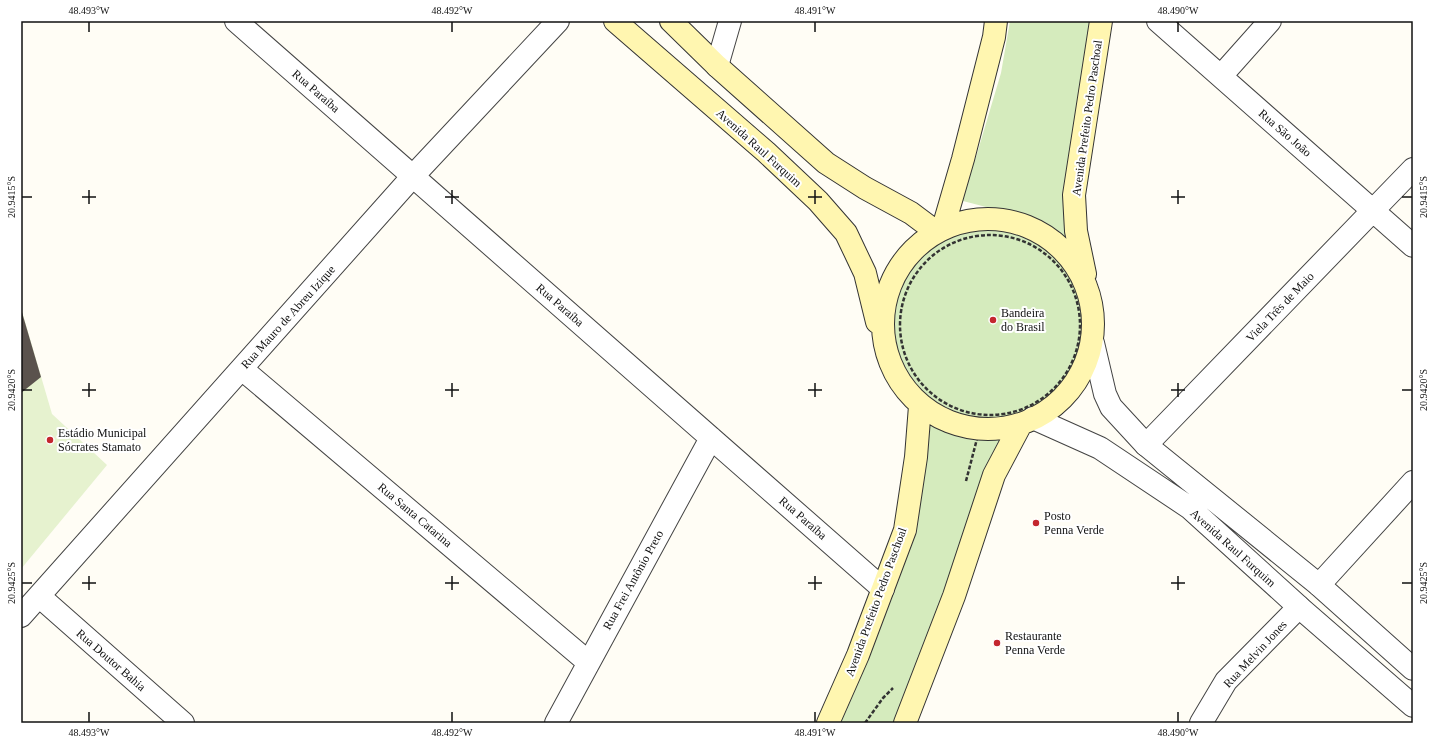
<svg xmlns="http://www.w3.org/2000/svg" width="1434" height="744" viewBox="0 0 1434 744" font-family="'Times New Roman',serif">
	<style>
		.green { fill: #d5ebbd }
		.pitch { fill: #e6f2cf }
		.building { fill: #5a524d }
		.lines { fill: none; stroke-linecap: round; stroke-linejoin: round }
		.minor-casing { stroke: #444; stroke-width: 24 }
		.tertiary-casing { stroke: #444; stroke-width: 24 }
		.secondary-casing { stroke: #333; stroke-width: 24 }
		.path { stroke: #333; stroke-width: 2.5; stroke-dasharray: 4 2; stroke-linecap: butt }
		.minor { stroke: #fff; stroke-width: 22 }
		.tertiary { stroke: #fff; stroke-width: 22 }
		.secondary { stroke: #fff6b0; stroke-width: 22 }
		.ticks { fill: none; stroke: #111; stroke-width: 1.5 }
		.poi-dot { fill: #c4262e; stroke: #fff; stroke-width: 1.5 }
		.labels { text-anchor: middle; stroke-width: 4; stroke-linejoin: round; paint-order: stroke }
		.street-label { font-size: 12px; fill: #111; stroke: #fff }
		.poi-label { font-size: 12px; fill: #111; stroke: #fff; text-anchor: start }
		.neatline { fill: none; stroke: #111; stroke-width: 1.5 }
		.ticks-label { font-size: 10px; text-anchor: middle; fill: #111 }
	</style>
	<rect width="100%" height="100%" fill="#fffdf5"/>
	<path class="green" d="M1010,21H1098L1072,253C1040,217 1003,212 959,200L976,157L1001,73Z
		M887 324a101 101 0 1 1 202 0a101 101 0 1 1-202 0Z
		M924,414L949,429L978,435L987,436L1013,431L896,723H837L895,577Z"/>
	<path class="pitch" d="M21,308L52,414L107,465L21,569Z"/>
	<path class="building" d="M21,309L41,377L21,393Z"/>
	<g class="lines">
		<defs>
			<path id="minor" d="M236,21L883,589
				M1158,21L1413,246
				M717,66L730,21
				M1221,76L1270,21
				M242,369L588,662
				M1146,445L1413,169
				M1319,585L1413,482
				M39,596L183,723
				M21,616L413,176L558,21
				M556,723L711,438
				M1201,723L1226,681L1299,607"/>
			<path id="tertiary" d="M1093,343L1105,394L1111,407L1146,445L1319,585L1413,669
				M1033,418L1100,448L1190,508L1299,607L1413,706"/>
			<path id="secondary" d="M615,21L766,152L818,201L846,233L865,273L877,322
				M671,21L717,66L826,163L865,188L911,213L935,231
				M883 324a105 105 0 1 1 210 0a105 105 0 1 1-210 0Z
				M943,228L963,159L994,37L996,21
				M1085,274L1076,231L1074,195L1101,21
				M828,723L858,655L905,530L916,457L920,406
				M905,723L954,596L994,475L1021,424"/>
		</defs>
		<use href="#minor" class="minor-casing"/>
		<use href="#tertiary" class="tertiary-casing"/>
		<use href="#secondary" class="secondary-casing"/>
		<path class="path" d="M900 325a90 90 0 1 1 180 0a90 90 0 1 1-180 0Z
			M966,481L978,435
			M865,723L883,698L893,688"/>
		<use href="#minor" class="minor"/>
		<use href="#tertiary" class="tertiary"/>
		<use href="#secondary" class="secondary"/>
	</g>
	<path class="ticks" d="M89,22V32M452,22V32M815,22V32M1178,22V32M89,190V204M452,190V204M815,190V204M1178,190V204M22,197H32M82,197H96M445,197H459M808,197H822M1171,197H1185M1402,197H1412M89,383V397M452,383V397M815,383V397M1178,383V397M22,390H32M82,390H96M445,390H459M808,390H822M1171,390H1185M1402,390H1412M89,576V590M452,576V590M815,576V590M1178,576V590M22,583H32M82,583H96M445,583H459M808,583H822M1171,583H1185M1402,583H1412M89,712V722M452,712V722M815,712V722M1178,712V722"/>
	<g class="poi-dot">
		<circle cx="993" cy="320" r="4"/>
		<circle cx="50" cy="440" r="4"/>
		<circle cx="1036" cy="523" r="4"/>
		<circle cx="997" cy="643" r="4"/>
	</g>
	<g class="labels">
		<g class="street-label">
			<text transform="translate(316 91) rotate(41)" y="4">Rua Paraíba</text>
			<text transform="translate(1087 118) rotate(-82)" y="4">Avenida Prefeito Pedro Paschoal</text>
			<text transform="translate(1285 133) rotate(41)" y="4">Rua São João</text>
			<text transform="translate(759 148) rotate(42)" y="4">Avenida Raul Furquim</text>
			<text transform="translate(560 305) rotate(41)" y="4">Rua Paraíba</text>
			<text transform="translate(1280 307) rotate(-46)" y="4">Viela Três de Maio</text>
			<text transform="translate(288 317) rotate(-48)" y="4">Rua Mauro de Abreu Izique</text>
			<text transform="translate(415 515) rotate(40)" y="4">Rua Santa Catarina</text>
			<text transform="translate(803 518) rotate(41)" y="4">Rua Paraíba</text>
			<text transform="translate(1233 548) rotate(42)" y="4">Avenida Raul Furquim</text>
			<text transform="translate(633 580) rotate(-61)" y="4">Rua Frei Antônio Preto</text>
			<text transform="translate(876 602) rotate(-70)" y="4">Avenida Prefeito Pedro Paschoal</text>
			<text transform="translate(1255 654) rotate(-47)" y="4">Rua Melvin Jones</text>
			<text transform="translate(111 660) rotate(41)" y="4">Rua Doutor Bahia</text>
		</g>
		<g class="poi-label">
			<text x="1001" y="317">Bandeira<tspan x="1001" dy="14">do Brasil</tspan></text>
			<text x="58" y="437">Estádio Municipal<tspan x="58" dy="14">Sócrates Stamato</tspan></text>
			<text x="1044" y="520">Posto<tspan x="1044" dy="14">Penna Verde</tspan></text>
			<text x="1005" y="640">Restaurante<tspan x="1005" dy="14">Penna Verde</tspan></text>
		</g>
	</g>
	<rect width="1434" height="744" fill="none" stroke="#ffffff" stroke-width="44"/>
	<rect x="22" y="22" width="1390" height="700" class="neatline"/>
	<g class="ticks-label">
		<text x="89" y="14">48.493°W</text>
		<text x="452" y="14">48.492°W</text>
		<text x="815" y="14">48.491°W</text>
		<text x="1178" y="14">48.490°W</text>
		<text transform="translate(11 197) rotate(-90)" y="4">20.9415°S</text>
		<text transform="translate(1423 197) rotate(-90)" y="4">20.9415°S</text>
		<text transform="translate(11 390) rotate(-90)" y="4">20.9420°S</text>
		<text transform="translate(1423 390) rotate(-90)" y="4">20.9420°S</text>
		<text transform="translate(11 583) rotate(-90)" y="4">20.9425°S</text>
		<text transform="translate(1423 583) rotate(-90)" y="4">20.9425°S</text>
		<text x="89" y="736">48.493°W</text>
		<text x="452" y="736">48.492°W</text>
		<text x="815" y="736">48.491°W</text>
		<text x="1178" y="736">48.490°W</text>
	</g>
</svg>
